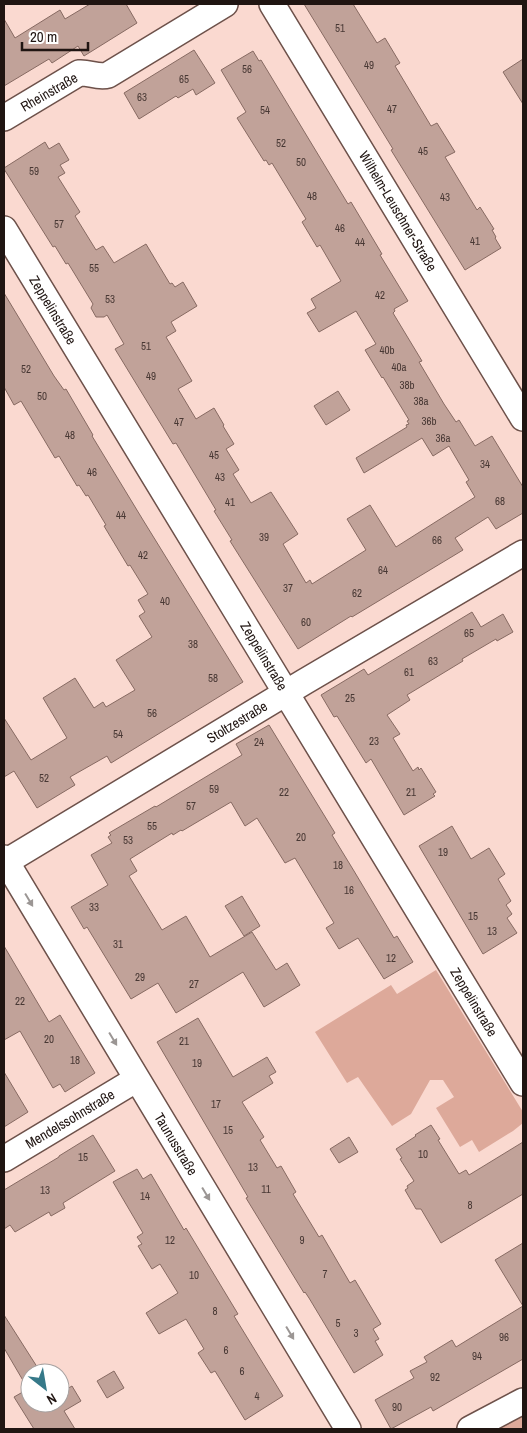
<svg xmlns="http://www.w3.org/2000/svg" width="527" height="1433" viewBox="0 0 527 1433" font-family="'Archivo Narrow',sans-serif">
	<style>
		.green { fill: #dda99a }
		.building { fill: #c1a299; stroke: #876a62 }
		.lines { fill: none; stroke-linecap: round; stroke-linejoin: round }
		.minor-casing { stroke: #6d514a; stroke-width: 28 }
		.minor { stroke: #fff; stroke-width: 25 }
		.oneway { fill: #9b9694 }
		.labels { text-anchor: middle; stroke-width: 4.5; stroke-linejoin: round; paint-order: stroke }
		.number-label { font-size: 11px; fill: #483834 }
		.street-label { font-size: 14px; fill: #201512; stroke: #fff }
	</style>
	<rect width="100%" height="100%" fill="#fad9d0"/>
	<path class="green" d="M436,970L523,1112V1123L513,1131L479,1152L472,1140L460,1147L436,1108L454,1097L443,1080H430L411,1114L392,1126L358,1077L347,1083L315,1032L391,985L397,994Z
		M523,1416V1429H498Z"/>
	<path class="building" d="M90,4H126L137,23L84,56L78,46L52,63L49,59L4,86V19L15,38L60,10L65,19Z
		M304,4H353L377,43L385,38L400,63L395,66L431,126L437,123L455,152L445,157L477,210L480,207L494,229L492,230L496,237L495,238L501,248L465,270L391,150L393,149Z
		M194,50L215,83L196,95L193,89L178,98L176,96L139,119L124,93Z
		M253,51L259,61L261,60L348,204L351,202L382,254L380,255L408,301L394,309L395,311L393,313L422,361L419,362L444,404L456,422L459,420L475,446L492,436L523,487V513L496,529L488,517L455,538L463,550L352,617L351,616L298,649L230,541L232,540L214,511L216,510L176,443L173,444L115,349L124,344L107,315L104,317H96L91,308L93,304L68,263L66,264L55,246L53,247L4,169V168L45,142L49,149L59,143L69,160L60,165L65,173L58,177L80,212L75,216L96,250L103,246L114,263L146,244L170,284L172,283L175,287L183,282L197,306L171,322L176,331L166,337L192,381L178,389L196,419L214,408L224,425L223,426L234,444L226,449L239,470L233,474L251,503L271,492L298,534L283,544L306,583L310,580L312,584L366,550L347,519L370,505L396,547L475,497L466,482L469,480L449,446L433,456L422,438L364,473L356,458L407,427L406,425L409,424L407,421L409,420L383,377L382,378L365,350L376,344L356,311L319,332L307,313L316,308L311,299L341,281L320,245L317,247L302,222L306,219L272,163L269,165L266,160L264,161L237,118L246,112L221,70Z
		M523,59V104L503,72Z
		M4,293L54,376L64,390L66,389L93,435L92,436L143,520L243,682L111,763L107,756L70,777L75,785L37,808L14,771L4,777V718L31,760L67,738L43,698L75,678L94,708L103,702L106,707L135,690L116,660L152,637L139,616L145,612L138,600L148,594L130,565L128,566L104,526L106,525L88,495L86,496L79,485L77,486L59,456L55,458L21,401L14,405L4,387Z
		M338,391L350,410L326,425L314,406Z
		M472,612L481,627L503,614L513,632L497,641L496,639L462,659L463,661L407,695L410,700L387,715L400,734L393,738L413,771L418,767L419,770L421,768L436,792L433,794L435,796L404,815L371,759L366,763L337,716L334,717L321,695L364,669L368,675Z
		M269,725L335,833L332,835L354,871L394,938L397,936L413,962L384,979L358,938L339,949L326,928L334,923L295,858L285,863L257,818L245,826L231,802L182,831L181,830L173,835L172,833L130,859L137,871L129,876L162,930L186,916L210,957L252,932L276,970L287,963L300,985L264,1007L243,972L176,1013L158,983L131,999L87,927L84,929L71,907L108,885L91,855L112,843L108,837L111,835L109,833L155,806L156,807L242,755L236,744Z
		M452,826L471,859L489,848L505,874L498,879L511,901L506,905L512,914L507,918L517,933L483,954L419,846Z
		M242,896L260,926L244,936L225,906Z
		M4,946L49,1022L60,1015L95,1073L65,1092L60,1084L53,1088L20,1031L4,1040Z
		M198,1018L233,1077L267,1057L276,1072L269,1076L273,1083L242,1102L264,1137L260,1140L277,1168L281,1166L296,1192L293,1194L319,1237L322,1235L350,1283L355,1280L381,1324L373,1329L379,1339L375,1341L383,1355L354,1373L309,1298L305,1292L304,1293L246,1198L248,1197L157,1042Z
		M4,1072L28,1112L4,1127Z
		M431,1125L440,1139L438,1140L459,1174L466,1170L469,1175L523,1142V1194L441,1243L421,1209H416L405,1190L408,1188L407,1186L414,1181L400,1159L402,1158L396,1149L416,1136L415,1135Z
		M93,1135L115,1171L63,1203L65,1208L51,1216L49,1212L15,1232L10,1225L4,1229V1190L59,1157V1156Z
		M349,1137L358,1152L339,1163L330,1149Z
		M137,1169L143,1179L151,1174L184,1230L186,1228L238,1314L234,1316L283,1396L245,1420L215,1371L211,1373L198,1353L204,1349L186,1319L159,1334L146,1313L178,1293L160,1264L152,1269L138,1246L142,1244L137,1237L143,1233L113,1182Z
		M523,1243V1359L433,1411L431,1407L391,1429L375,1400L414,1378L410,1371L427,1362L424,1357L452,1340L456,1347L523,1306L495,1260Z
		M4,1315L41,1373H30V1403H59L60,1405V1393L72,1386L81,1401L64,1411L75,1429H34L14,1397L28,1389L4,1348Z
		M114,1371L124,1388L107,1398L97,1381Z"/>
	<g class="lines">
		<defs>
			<path id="minor" d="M272,4L523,418
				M4,118L79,73C89,72 98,78 108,75L225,4
				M4,229L523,1083
				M4,858L348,1429
				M4,863L304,682L523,553
				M4,1159L137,1079
				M470,1429L523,1401"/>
		</defs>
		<use href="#minor" class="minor-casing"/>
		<use href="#minor" class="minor"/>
	</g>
	<defs><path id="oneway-solid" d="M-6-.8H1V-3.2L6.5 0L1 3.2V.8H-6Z" transform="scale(1.25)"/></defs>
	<g class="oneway">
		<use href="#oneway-solid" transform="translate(29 900) rotate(59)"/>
		<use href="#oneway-solid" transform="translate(113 1039) rotate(59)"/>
		<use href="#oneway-solid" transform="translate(206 1194) rotate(59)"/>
		<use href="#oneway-solid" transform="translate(290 1333) rotate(59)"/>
	</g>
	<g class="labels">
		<g class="number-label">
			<text x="340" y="32">51</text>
			<text x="369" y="69">49</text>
			<text x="247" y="73">56</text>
			<text x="184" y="83">65</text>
			<text x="142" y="101">63</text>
			<text x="392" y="113">47</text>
			<text x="265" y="114">54</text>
			<text x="281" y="147">52</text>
			<text x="423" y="155">45</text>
			<text x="301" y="166">50</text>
			<text x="34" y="175">59</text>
			<text x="312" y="200">48</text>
			<text x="445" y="201">43</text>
			<text x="59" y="228">57</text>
			<text x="340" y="232">46</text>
			<text x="475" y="245">41</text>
			<text x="360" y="246">44</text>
			<text x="94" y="272">55</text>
			<text x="380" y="299">42</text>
			<text x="110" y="303">53</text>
			<text x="146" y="350">51</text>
			<text x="387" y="354">40b</text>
			<text x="399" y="371">40a</text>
			<text x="26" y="373">52</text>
			<text x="151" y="380">49</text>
			<text x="407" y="389">38b</text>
			<text x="42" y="400">50</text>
			<text x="421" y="405">38a</text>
			<text x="429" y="425">36b</text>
			<text x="179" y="426">47</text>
			<text x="70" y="439">48</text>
			<text x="443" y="442">36a</text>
			<text x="214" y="459">45</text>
			<text x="485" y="468">34</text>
			<text x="92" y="476">46</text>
			<text x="220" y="481">43</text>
			<text x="500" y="505">68</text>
			<text x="230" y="506">41</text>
			<text x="121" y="519">44</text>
			<text x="264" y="541">39</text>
			<text x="437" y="544">66</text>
			<text x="143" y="559">42</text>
			<text x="383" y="574">64</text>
			<text x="288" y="592">37</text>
			<text x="357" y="597">62</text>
			<text x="165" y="605">40</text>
			<text x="306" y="626">60</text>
			<text x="469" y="637">65</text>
			<text x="193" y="648">38</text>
			<text x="433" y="665">63</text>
			<text x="409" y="676">61</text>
			<text x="213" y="682">58</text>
			<text x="350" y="702">25</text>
			<text x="152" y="717">56</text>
			<text x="118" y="738">54</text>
			<text x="374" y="745">23</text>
			<text x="259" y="746">24</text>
			<text x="44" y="782">52</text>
			<text x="214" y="793">59</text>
			<text x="284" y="796">22</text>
			<text x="411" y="796">21</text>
			<text x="191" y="810">57</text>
			<text x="152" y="830">55</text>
			<text x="301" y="841">20</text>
			<text x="128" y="844">53</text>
			<text x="443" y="856">19</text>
			<text x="338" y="869">18</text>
			<text x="349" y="894">16</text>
			<text x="94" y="911">33</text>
			<text x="473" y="920">15</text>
			<text x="492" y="935">13</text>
			<text x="118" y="948">31</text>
			<text x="391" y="962">12</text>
			<text x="140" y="981">29</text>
			<text x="194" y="988">27</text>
			<text x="20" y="1005">22</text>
			<text x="49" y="1043">20</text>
			<text x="184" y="1045">21</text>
			<text x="75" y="1064">18</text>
			<text x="197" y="1067">19</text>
			<text x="216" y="1108">17</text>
			<text x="228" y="1134">15</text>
			<text x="423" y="1158">10</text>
			<text x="83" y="1161">15</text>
			<text x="253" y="1171">13</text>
			<text x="266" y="1193">11</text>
			<text x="45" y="1194">13</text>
			<text x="145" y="1200">14</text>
			<text x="470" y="1209">8</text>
			<text x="170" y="1244">12</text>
			<text x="302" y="1244">9</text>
			<text x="325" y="1278">7</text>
			<text x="194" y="1279">10</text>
			<text x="215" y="1315">8</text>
			<text x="338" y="1327">5</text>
			<text x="356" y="1337">3</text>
			<text x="504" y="1341">96</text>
			<text x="226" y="1354">6</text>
			<text x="477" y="1360">94</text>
			<text x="242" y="1375">6</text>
			<text x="435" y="1381">92</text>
			<text x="257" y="1400">4</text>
			<text x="397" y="1411">90</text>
		</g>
		<g class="street-label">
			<text transform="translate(49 92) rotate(-30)" y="5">Rheinstraße</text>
			<text transform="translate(398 211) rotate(59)" y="5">Wilhelm-Leuschner-Straße</text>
			<text transform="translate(53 310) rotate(59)" y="5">Zeppelinstraße</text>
			<text transform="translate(264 656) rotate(59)" y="5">Zeppelinstraße</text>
			<text transform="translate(237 722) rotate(-31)" y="5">Stoltzestraße</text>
			<text transform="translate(474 1002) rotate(59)" y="5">Zeppelinstraße</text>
			<text transform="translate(70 1119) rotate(-31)" y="5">Mendelssohnstraße</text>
			<text transform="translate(176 1144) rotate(59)" y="5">Taunusstraße</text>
		</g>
	</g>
	<rect width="527" height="1433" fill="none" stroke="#201512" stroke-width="10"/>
	<g transform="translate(45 1388) rotate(149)"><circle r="24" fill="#ffffff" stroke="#a6a1a0"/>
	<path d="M0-4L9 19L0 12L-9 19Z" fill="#367989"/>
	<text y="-8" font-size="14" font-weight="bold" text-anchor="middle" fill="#201512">N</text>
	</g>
	<path d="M22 42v8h66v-8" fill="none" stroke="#201512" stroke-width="2.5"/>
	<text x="30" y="42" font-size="15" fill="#201512" stroke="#ffffff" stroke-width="4" paint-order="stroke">20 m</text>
</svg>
